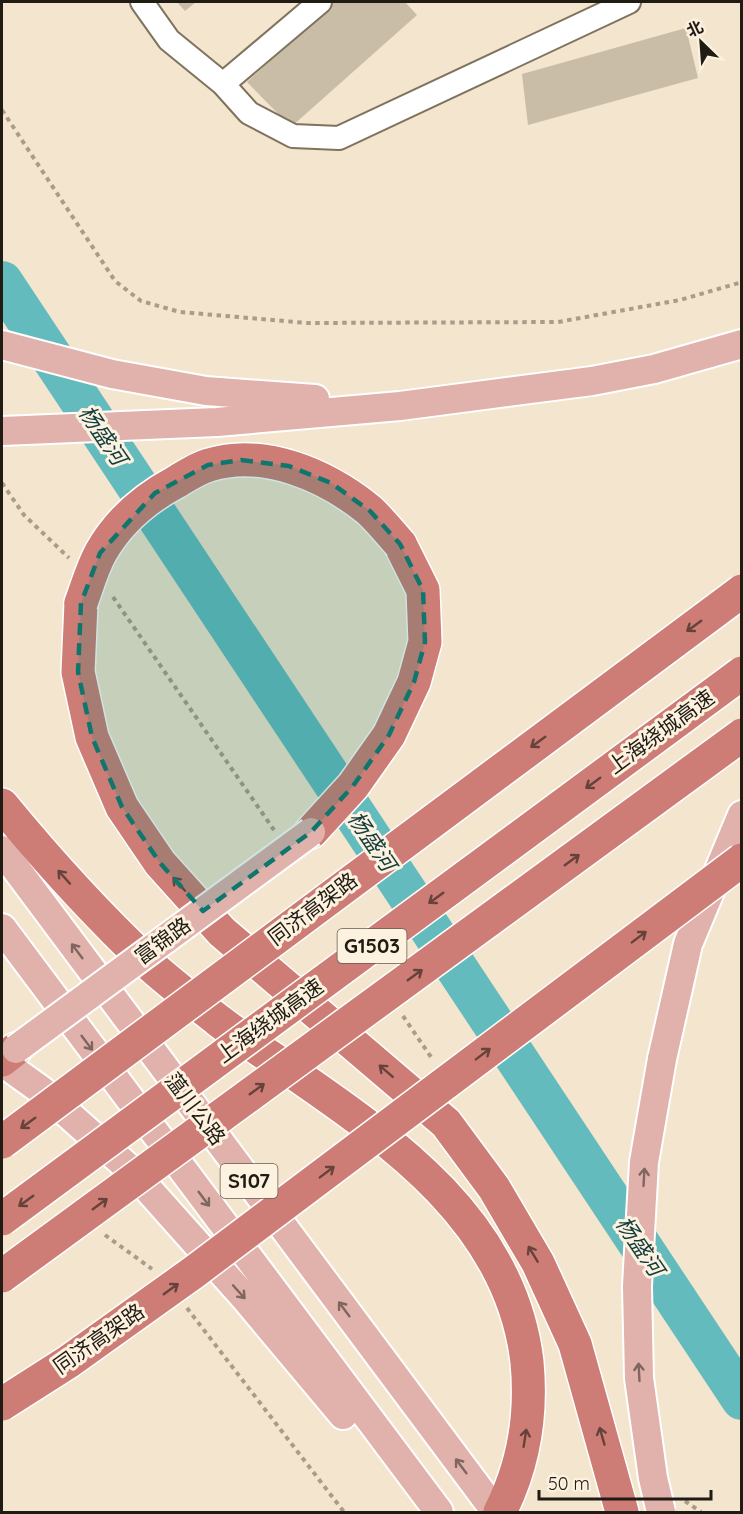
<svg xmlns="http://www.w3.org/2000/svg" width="743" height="1514" viewBox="0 0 743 1514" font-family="Quicksand,'Noto Sans SC',sans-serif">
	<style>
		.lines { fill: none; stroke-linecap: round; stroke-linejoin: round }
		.river { stroke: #63bbbe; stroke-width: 42 }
		.building { fill: #cabda7 }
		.minor-casing { stroke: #7f735e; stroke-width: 26 }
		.major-casing { stroke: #fff; stroke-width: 32 }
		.highway-casing { stroke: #fff; stroke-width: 36 }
		.path { stroke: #a89d8b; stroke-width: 4; stroke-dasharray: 4.5 4.5; stroke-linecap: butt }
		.minor { stroke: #fff; stroke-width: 22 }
		.major { stroke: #e1b1ac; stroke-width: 28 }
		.highway { stroke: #cd7d75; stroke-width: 33 }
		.major-bridge-casing { stroke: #fff; stroke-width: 32; stroke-linecap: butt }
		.highway-bridge-casing { stroke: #fff; stroke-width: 36; stroke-linecap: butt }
		.major-bridge { stroke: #e1b1ac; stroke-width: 28 }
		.highway-bridge { stroke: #cd7d75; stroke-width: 33 }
		.oneway { stroke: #65423a }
		.oneway2 { stroke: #806660 }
		.marked { fill: #0f766e; fill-opacity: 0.2; stroke: #0f766e; stroke-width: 4.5; stroke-dasharray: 12 8; stroke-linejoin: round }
		.labels { text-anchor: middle; stroke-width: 6; stroke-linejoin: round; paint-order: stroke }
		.shield { fill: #fdf2e0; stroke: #625c50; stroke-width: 1.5 }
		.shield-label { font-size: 20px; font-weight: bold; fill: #201b13 }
		.street-label { font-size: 21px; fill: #201b13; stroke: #fdf2e0 }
		.water-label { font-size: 22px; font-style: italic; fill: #133d3f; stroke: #fdf2e0 }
	</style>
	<rect width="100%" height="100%" fill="#f3e5ce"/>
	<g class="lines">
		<path class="river" d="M2,282L742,1399"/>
	</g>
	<path class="building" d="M177,2H196L185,11Z
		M334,2H405L417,15L291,127L247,82Z
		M686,28L698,78L528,125L522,74Z"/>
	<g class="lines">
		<defs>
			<path id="minor" d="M142,2L169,40L223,84L249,113L293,136L339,138L629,2
				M223,84L320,2"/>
			<path id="major" d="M2,345L112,374L206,391L315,399
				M2,431L217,422L400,406L592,381L654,369L742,344
				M2,850L496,1512
				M2,928L439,1512
				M662,1059L688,944L742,815
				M2,1062L41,1090L131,1170L246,1299L343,1415"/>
			<path id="highway" d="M81,603L78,672L92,737L122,807L160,863L222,932L446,1123L494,1188L538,1263L575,1344L622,1512
				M2,805C48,861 96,914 149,964C171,984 195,1002 219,1021C241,1038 265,1053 288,1069C394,1142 511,1223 527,1362C532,1415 524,1465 500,1512
				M311,832L353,786L389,735L414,682L425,642L423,590L400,544
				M2,1060L16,1049"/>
		</defs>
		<use href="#minor" class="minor-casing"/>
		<use href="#major" class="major-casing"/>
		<use href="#highway" class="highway-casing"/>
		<path class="path" d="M2,110L115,281L141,301L180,312L307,323L558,322L680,300L742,282
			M2,483L24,515L69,558
			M113,597L274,830
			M403,1016L433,1060
			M105,1235L152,1269
			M187,1308L344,1512
			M685,1501L701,1512"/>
		<use href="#minor" class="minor"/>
		<use href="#major" class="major"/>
		<use href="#highway" class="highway"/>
		<defs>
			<path id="major-bridge" d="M16,1049L311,832
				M661,1512L653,1478L639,1378L637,1286L644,1162L662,1059"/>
			<path id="highway-bridge" d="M81,603C87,587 92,568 101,552C118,522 146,498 176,482C186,476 198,468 209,465C264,448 326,475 369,510C380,520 390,533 400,544
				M2,1142L742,591
				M2,1219L742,673
				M2,1276L742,735
				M2,1404L68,1362L194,1272L742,860"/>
		</defs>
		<use href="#major-bridge" class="major-bridge-casing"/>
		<use href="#highway-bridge" class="highway-bridge-casing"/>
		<use href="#major-bridge" class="major-bridge"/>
		<use href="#highway-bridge" class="highway-bridge"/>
	</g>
	<defs><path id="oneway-shaft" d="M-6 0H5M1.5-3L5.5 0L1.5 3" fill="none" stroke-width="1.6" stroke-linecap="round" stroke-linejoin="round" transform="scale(1.5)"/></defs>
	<g class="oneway">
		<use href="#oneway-shaft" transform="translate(694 626) rotate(144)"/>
		<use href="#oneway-shaft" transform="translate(538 742) rotate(144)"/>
		<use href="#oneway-shaft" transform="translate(593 783) rotate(144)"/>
		<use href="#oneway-shaft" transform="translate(572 860) rotate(-36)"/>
		<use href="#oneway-shaft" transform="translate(64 877) rotate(-132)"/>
		<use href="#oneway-shaft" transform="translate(179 884) rotate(-132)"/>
		<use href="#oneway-shaft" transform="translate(436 898) rotate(144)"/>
		<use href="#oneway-shaft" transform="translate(639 937) rotate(-37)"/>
		<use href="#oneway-shaft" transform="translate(415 975) rotate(-36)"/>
		<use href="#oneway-shaft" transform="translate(483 1054) rotate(-37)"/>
		<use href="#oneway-shaft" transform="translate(386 1071) rotate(-139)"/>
		<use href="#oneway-shaft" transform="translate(257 1089) rotate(-36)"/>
		<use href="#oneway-shaft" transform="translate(28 1123) rotate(144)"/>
		<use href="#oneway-shaft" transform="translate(327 1172) rotate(-37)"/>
		<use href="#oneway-shaft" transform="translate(26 1201) rotate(144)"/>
		<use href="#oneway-shaft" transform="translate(100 1204) rotate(-36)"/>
		<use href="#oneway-shaft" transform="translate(533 1254) rotate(-121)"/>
		<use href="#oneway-shaft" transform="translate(171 1289) rotate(-36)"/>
		<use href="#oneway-shaft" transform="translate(602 1436) rotate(-106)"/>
		<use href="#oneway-shaft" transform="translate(525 1438) rotate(-81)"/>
	</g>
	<g class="oneway2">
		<use href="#oneway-shaft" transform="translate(77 951) rotate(-127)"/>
		<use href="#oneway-shaft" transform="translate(87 1043) rotate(53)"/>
		<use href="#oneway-shaft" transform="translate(644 1177) rotate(-87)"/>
		<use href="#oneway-shaft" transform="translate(204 1199) rotate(53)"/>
		<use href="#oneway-shaft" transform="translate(239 1292) rotate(48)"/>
		<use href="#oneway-shaft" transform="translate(344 1309) rotate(-127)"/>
		<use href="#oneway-shaft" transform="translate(639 1372) rotate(-93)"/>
		<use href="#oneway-shaft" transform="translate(461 1466) rotate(-127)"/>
	</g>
	<path class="marked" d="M241,460L289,466L331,483L370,511L400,544L423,590L425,642L414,682L389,735L353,786L311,832L203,911L160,863L122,807L92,737L78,672L81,603L100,553L155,493L208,465Z"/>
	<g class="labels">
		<g class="shield">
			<rect x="337.5" y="929" width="69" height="34" rx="4.5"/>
			<rect x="220.5" y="1164" width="57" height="34" rx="4.5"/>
		</g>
		<g class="shield-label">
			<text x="372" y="953">G1503</text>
			<text x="249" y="1188">S107</text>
		</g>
		<g class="street-label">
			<text transform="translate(661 732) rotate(-36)" y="7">上海绕城高速</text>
			<text transform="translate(313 909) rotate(-37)" y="7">同济高架路</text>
			<text transform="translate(163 941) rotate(-36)" y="7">富锦路</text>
			<text transform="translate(270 1021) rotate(-36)" y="7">上海绕城高速</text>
			<text transform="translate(195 1109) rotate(53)" y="7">蕰川公路</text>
			<text transform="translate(99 1339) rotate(-35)" y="7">同济高架路</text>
		</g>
		<g class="water-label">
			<text transform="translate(103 435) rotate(56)" y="8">杨盛河</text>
			<text transform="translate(372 841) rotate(56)" y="8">杨盛河</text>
			<text transform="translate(640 1246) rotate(56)" y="8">杨盛河</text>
		</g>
	</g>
	<rect width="743" height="1514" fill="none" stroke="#201b13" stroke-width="6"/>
	<g transform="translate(701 42) rotate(335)" stroke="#fdf2e0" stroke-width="4.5" paint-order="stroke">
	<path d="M0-4.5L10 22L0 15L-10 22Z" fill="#201b13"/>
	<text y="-9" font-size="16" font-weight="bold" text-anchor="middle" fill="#201b13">北</text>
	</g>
	<path d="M539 1490v9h172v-9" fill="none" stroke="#201b13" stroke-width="3"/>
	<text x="548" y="1490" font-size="18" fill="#201b13" stroke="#fdf2e0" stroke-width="4.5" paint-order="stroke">50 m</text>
</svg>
